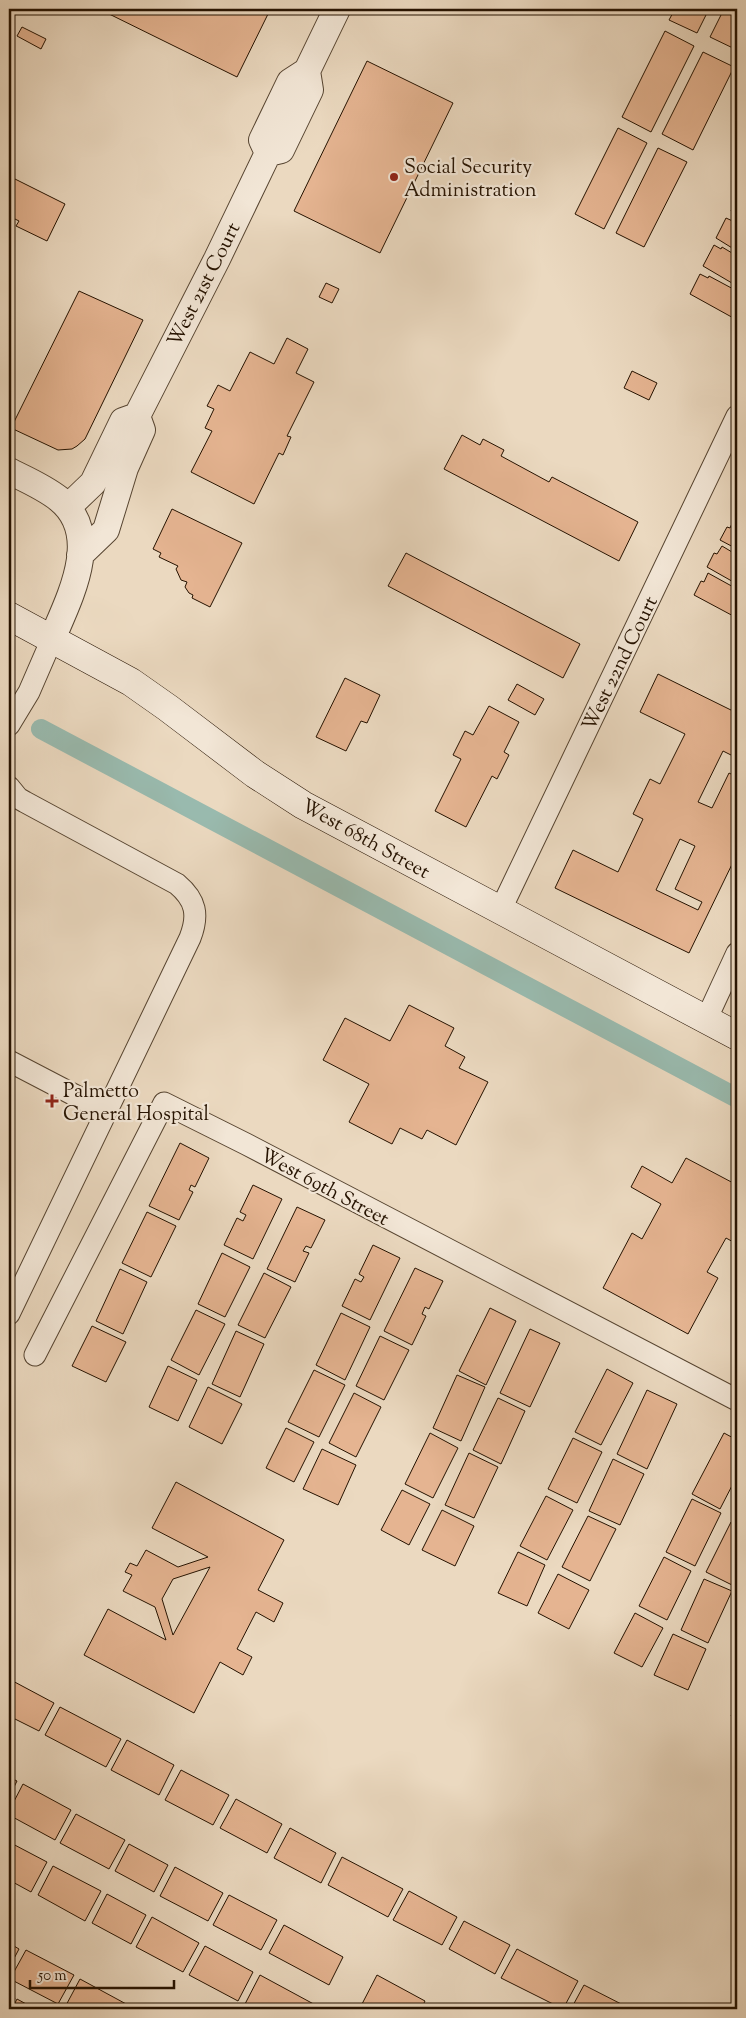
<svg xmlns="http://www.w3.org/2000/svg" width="746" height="2018" viewBox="0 0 746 2018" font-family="'Sorts Mill Goudy',serif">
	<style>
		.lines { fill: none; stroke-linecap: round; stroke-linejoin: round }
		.canal { stroke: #99baae; stroke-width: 20 }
		.building { fill: #e5b491; stroke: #251200; fill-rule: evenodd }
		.minor-casing { stroke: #564430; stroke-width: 23 }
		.tertiary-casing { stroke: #564430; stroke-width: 28 }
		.secondary-casing { stroke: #251200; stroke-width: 29 }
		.minor { stroke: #f2e6d6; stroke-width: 21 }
		.tertiary { stroke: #f2e6d6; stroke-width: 26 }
		.secondary { stroke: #f2e6d6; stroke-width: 28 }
		.poi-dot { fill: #8f2418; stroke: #f2e6d6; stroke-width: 2 }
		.labels { text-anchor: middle; stroke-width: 4.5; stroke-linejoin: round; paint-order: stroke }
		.poi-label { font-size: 20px; fill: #251200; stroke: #f2e6d6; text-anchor: start }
		.street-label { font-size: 20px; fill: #251200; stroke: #f2e6d6 }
	</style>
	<rect width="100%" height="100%" fill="#ebd9c0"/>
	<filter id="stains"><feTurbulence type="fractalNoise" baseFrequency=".004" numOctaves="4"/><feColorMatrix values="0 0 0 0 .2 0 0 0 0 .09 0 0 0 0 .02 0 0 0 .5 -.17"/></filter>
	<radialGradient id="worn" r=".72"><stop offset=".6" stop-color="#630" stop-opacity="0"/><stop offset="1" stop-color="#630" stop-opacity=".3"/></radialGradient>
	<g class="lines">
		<path class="canal" d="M41,729L737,1098"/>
	</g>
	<path class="building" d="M99,9H277L275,13L270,10L237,77Z
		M675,9H709L697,33L669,20Z
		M724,9H737V50L710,37Z
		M22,27L46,39L41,49L17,36Z
		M665,31L694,46L651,132L622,117Z
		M703,52L734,67L693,150L662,134Z
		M367,61L453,103L380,253L294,211Z
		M618,128L647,143L604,229L575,214Z
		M658,148L687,162L644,247L616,233Z
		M9,176L65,204L47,241L16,226L19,221L9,216Z
		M737,199V217V214L731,211Z
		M726,218L737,223V251L716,238Z
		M714,245L721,249L722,247L737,256V286L703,266Z
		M700,274L708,278L709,276L737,291V320L690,294Z
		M326,283L339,289L332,303L319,297Z
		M79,291L143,320L85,439L77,446L72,449L58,450L11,428Z
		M287,338L308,349L296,373L314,382L287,436L291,437L283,455L279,453L254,504L191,472L212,431L205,428L214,409L207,406L218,385L230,391L250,352L274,364Z
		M632,371L657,383L649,400L624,388Z
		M462,435L480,445L483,439L504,450L501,456L549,482L552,477L638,522L619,561L444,469Z
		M172,509L242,543L210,607L192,598L193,595L189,593L185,587L187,582L181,580L176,569L178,566L159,557L161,553L153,549Z
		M734,519L737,520V549L720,540L727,527L730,528Z
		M722,546L737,555V584L707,567L714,553L717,554Z
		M406,553L580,644L563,678L388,586Z
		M708,573L737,589V618L694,595L701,581L704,582Z
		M658,674L737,713V758L723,751L698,802L712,808L729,773L737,777V854L689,953L555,888L573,850L618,872L643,819L633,814L650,779L660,784L685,734L640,712ZM680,839L695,846L675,889L702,902L698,910L656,890Z
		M345,678L380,695L367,723L361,721L346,751L316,737Z
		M517,684L544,699L535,715L508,700Z
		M489,706L519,722L504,752L509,755L497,779L492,776L466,827L435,811L461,759L453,755L465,731L473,735Z
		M409,1005L454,1028L445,1046L465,1057L459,1068L488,1082L456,1145L427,1130L422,1139L400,1128L392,1144L349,1122L369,1084L323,1060L345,1018L390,1041Z
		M180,1143L209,1158L195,1187L191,1185L189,1190L193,1192L179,1220L149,1206Z
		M686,1158L737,1185V1244L726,1238L707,1272L718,1278L688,1334L603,1288L632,1233L642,1239L661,1204L631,1187L642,1166L672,1183Z
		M253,1185L282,1199L253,1259L224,1245L237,1218L243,1221L246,1215L240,1212Z
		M297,1207L325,1220L311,1248L306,1246L303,1251L309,1253L295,1282L267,1269Z
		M147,1212L176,1226L151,1277L122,1263Z
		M373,1245L400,1258L370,1320L342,1306L355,1279L361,1282L364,1277L359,1274Z
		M222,1253L250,1267L225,1317L198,1304Z
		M415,1268L443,1281L429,1309L425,1307L422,1314L426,1316L412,1345L384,1331Z
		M120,1269L147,1282L123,1334L96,1321Z
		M264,1273L291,1287L265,1338L238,1325Z
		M490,1308L516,1321L486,1385L459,1371Z
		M196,1310L225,1324L199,1375L171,1360Z
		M341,1313L370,1327L345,1380L316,1365Z
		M92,1326L126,1342L106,1382L72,1366Z
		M530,1329L560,1343L530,1407L500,1393Z
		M236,1331L264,1344L240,1397L212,1384Z
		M380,1336L409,1350L384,1400L356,1386Z
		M168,1366L197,1380L178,1421L149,1407Z
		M607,1369L633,1383L601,1445L575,1432Z
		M314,1370L345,1385L319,1437L288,1422Z
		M457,1375L485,1387L461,1441L433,1428Z
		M208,1387L242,1404L222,1444L189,1427Z
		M647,1390L677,1404L647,1469L617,1454Z
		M354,1393L381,1407L356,1457L329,1443Z
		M498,1398L525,1411L501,1464L473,1450Z
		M286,1428L314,1442L294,1482L266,1468Z
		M430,1433L458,1448L433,1498L405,1484Z
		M724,1433L737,1440V1476L720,1509L692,1494Z
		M573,1438L602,1452L577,1503L548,1489Z
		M322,1449L356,1465L338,1505L303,1489Z
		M469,1453L498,1467L474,1518L445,1505Z
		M613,1459L644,1474L620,1525L589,1511Z
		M176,1482L284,1540L258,1590L283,1603L274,1622L256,1612L237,1649L252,1657L243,1675L220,1662L194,1713L84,1655L108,1609L166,1640L155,1607L123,1591L132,1575L125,1572L130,1563L137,1566L146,1550L178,1567L208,1557L152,1528ZM210,1567L173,1635L162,1599L173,1579Z
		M402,1490L430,1504L409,1545L381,1530Z
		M546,1496L573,1510L547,1560L520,1546Z
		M692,1499L721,1513L695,1566L666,1552Z
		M442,1510L474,1526L455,1566L422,1550Z
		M588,1516L616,1529L590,1581L562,1567Z
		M731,1522L737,1525V1580L734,1586L706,1572Z
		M518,1552L545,1565L527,1606L498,1593Z
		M664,1557L691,1571L667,1620L639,1606Z
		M558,1574L589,1590L569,1629L538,1613Z
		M704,1579L732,1591L708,1643L681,1630Z
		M635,1613L663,1628L642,1667L614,1653Z
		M673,1634L706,1649L688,1690L654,1675Z
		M9,1679L54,1703L39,1731L9,1716Z
		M737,1704V1719L731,1716Z
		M60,1707L121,1739L106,1767L45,1735Z
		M127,1740L174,1765L159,1795L111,1770Z
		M181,1770L229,1795L213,1825L165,1800Z
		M9,1777L17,1781L9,1797Z
		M23,1784L71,1810L55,1840L9,1815V1811Z
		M236,1799L282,1824L267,1853L220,1828Z
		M76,1814L125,1840L109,1869L60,1843Z
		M290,1828L336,1853L321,1883L274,1858Z
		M9,1842L47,1862L31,1892L9,1880Z
		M129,1844L168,1865L154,1892L115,1871Z
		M342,1857L403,1889L388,1917L328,1885Z
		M53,1866L101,1891L85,1921L38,1895Z
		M175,1867L223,1893L208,1921L160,1896Z
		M409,1891L457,1917L442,1945L393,1920Z
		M107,1894L146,1915L131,1944L92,1923Z
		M229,1895L277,1920L261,1950L213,1925Z
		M152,1917L199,1943L183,1972L136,1947Z
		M464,1921L510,1945L495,1974L449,1949Z
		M284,1925L343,1957L329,1985L269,1953Z
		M9,1943L19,1949L9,1968Z
		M205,1946L253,1972L238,2001L189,1975Z
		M517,1949L578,1981L563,2009L501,1978Z
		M26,1950L74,1975L58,2004L10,1979Z
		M260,1975L321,2008L320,2009H255L245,2004Z
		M377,1975L425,2001L421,2009H372L362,2004Z
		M80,1979L128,2005L125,2009H64Z
		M584,1985L631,2009H571Z
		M9,1995L15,1998L9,2009Z
		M17,1999L28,2005L36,2009H12Z
		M432,2004L442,2009H429Z"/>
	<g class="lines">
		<defs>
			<path id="minor" d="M9,725L29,692L52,639
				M9,787L18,798L25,802L177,884C196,900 199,915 190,938L9,1314
				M500,911L737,416
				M706,1020L737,953
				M9,1061L105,1111
				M35,1355L164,1103L246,1144L737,1400"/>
			<path id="tertiary" d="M268,153L262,140L290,82L307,71L337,9
				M268,153L281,150L310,90L307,71
				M9,471C25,479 44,487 59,499C103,534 70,597 52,639
				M68,507L93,483L123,421L137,416
				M80,555L106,530L125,468L142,430L137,416L217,259L268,153"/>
			<path id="secondary" d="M9,616L131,682L168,708L255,774L303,805L737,1036"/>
		</defs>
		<use href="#minor" class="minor-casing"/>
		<use href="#tertiary" class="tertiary-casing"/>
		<use href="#secondary" class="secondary-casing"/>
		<use href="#minor" class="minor"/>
		<use href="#tertiary" class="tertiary"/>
		<use href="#secondary" class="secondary"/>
	</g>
	<g class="poi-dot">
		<circle cx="394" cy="177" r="5"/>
		<path d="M49.5 1093.5h5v5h5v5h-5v5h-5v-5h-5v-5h5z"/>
	</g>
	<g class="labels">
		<g class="poi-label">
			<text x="404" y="173">Social Security<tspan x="404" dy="23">Administration</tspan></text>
			<text x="63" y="1097">Palmetto<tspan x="63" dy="23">General Hospital</tspan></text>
		</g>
		<g class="street-label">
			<text transform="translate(203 284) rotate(-63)" y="7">West 21st Court</text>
			<text transform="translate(619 663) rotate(-64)" y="7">West 22nd Court</text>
			<text transform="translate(366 838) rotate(29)" y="7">West 68th Street</text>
			<text transform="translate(325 1186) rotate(28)" y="7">West 69th Street</text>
		</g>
	</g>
	<rect width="746" height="2018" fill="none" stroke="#ebd9c0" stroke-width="30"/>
	<rect x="10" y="10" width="726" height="1998" fill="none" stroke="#251200" stroke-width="2.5"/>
	<rect x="15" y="15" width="716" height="1988" fill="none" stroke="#251200"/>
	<path d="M30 1980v8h144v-8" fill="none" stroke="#251200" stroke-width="2.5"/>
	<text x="38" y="1980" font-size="15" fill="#251200" stroke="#f2e6d6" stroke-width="4" paint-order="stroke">50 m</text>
	<rect width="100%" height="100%" filter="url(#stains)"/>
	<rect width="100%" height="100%" fill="url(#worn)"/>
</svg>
